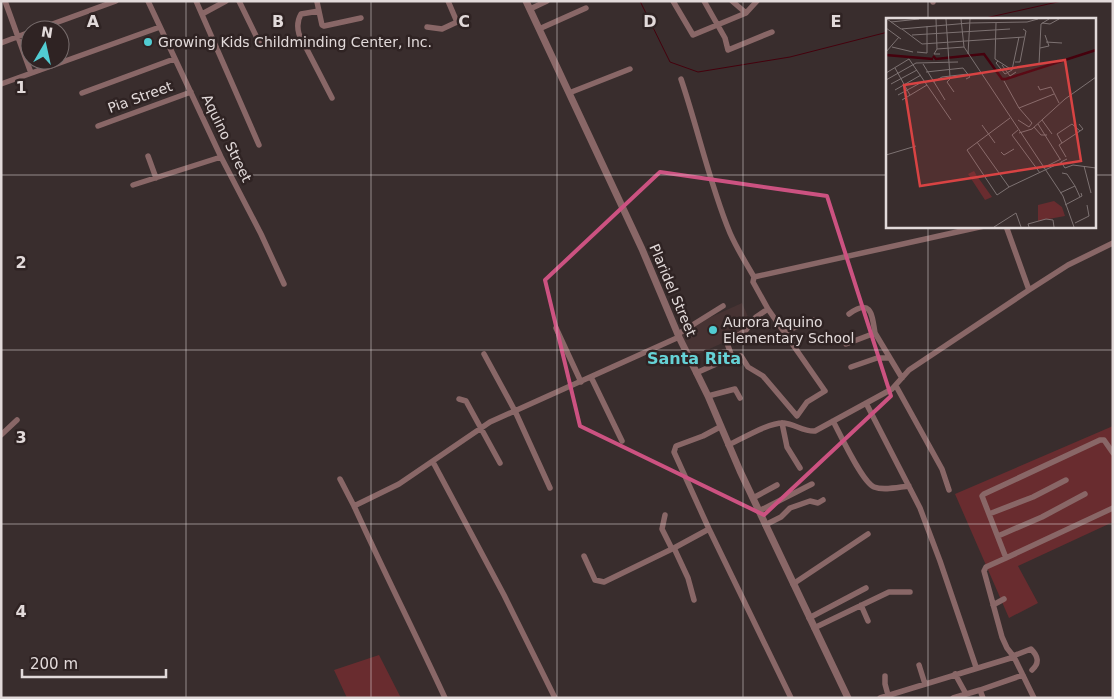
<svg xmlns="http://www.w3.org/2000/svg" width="1114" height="699" viewBox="0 0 1114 699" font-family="'DejaVu Sans',sans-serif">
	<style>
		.built { fill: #473333 }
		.green { fill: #692c2f }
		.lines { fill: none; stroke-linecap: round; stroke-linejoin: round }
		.stream { stroke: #45010d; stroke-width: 1 }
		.minor { stroke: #896767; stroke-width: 5.5 }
		.tertiary { stroke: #896767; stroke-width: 7 }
		.marked { fill: none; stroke: #cc5281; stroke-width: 4; stroke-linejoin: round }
		.grid { fill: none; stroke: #e2dada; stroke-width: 1; stroke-opacity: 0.55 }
		.poi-dot { fill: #51ccd2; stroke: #2f2323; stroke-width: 2 }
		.labels { text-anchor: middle; stroke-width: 5; stroke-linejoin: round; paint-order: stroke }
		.poi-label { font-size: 14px; fill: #e2dada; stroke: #2f2323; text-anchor: start }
		.street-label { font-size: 14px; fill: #e2dada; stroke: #2f2323 }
		.quarter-label { font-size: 16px; font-weight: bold; fill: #65d2d6; stroke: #2f2323 }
		.inset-river { fill: none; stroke: #45010d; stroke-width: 2.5 }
		.inset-road { fill: none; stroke: #7d7272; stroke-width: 1 }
		.view { fill: #d84343; fill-opacity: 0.15; stroke: #d84343; stroke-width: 2.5 }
		.inset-edge { fill: none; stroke: #e2dada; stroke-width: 2.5 }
		.grid-label { font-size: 16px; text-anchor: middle; font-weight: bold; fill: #e2dada; stroke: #2f2323; stroke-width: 5; stroke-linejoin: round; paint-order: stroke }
	</style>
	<rect width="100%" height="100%" fill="#392d2d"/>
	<path class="built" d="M742,303L749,319L745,329L729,340L692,357L680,331Z"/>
	<path class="green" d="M1113,426V522L1018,566L1038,603L1009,618L955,494Z
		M379,655L401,698H347L334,670Z"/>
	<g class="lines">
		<path class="stream" d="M640,1L670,62L698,72L790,57L888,32
			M981,19L1062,1"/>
		<path class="minor" d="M5,1L31,73
			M148,1L221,157L261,234L284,284
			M196,1L259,145
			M239,1L261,46
			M673,1L693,35L746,13
			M704,1L725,38L728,50L772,32
			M732,1L746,13L757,1
			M317,2L322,25L324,26L361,18
			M933,2V1
			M530,9L547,1
			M319,11L301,14C297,21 297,27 299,34L332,98
			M202,14L226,1
			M427,27L442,29L457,22L448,1
			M539,29L586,8
			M36,30L116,1
			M1,43L30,32
			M681,79C698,129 710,185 730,233C737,249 746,263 754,277
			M1,84L160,27
			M82,93L174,59
			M569,93L630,69
			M98,126L191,92
			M148,156L156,178
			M133,185L221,157
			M1006,226L1029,290
			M849,314C871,298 872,314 875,333
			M556,328L581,382
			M784,332L813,320
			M678,334L723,306
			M846,344L875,333L902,378
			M484,354L515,411L550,488
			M732,357L741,356L748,367L763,376L797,416L807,402L825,391L768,309L753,282L754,277L984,226
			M851,367L877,358H889
			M696,373L732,357L727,343L746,330L756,317L768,309
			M591,377L622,441
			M896,386L942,469L949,490
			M708,396L735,389L740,398
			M459,399L466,401L500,463
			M866,403L920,508L940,561L976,667
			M833,421C840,434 862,482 874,487C884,491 899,487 909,486
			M782,423L787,447L800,468
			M720,427L703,436L676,446L674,452L709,529L791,698
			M1,435L17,420
			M728,445C742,439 769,422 784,423C794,424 805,432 815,431L892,389L909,370L1029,290L1068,265L1113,243
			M433,462L504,595L555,698
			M340,479L354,506
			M753,498L777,485
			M759,511L812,484
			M989,514L1033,497L1066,480
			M665,515L662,529L672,549
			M765,525L781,517L790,508L810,501L818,503L823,500
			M998,536L1042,517L1085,494
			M584,556L595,580L604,582L674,548
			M1006,558L982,496L984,494L1100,440H1104L1113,453
			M793,584L868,534
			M694,600L688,578L674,548L709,529
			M861,605L868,621
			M993,605L1004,599
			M809,618L866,588
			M814,628L889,592H910
			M1013,656L1031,649C1038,656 1040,663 1032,670
			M1014,657L1007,648L1002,637L984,571L986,567L1006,558L1113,508
			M919,665L925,684
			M955,674L966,694
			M885,676V684L888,695
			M445,698C415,633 383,570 354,506L399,484L490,422L679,337
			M880,698L1014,657L1034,698
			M953,698L980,690
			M983,698L980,690L1023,675"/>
		<path class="tertiary" d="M526,1L642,249L679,337L708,396L740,471L848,698"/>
	</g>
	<path class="marked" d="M660,172L827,196L891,396L764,515L580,426L545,280Z"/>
	<path class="grid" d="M186,1V698M371,1V698M557,1V698M743,1V698M928,1V19M1,175H888M1095,175H1113M928,226V698M1,350H1113M1,524H1113"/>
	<g class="poi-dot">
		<circle cx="148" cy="42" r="5"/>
		<circle cx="713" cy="330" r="5"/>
	</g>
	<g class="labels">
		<g class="poi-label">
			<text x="158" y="47">Growing Kids Childminding Center, Inc.</text>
			<text x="723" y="327">Aurora Aquino<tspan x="723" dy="16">Elementary School</tspan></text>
		</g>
		<g class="street-label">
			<text transform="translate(140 97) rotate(-20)" y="5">Pia Street</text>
			<text transform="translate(227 138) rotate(64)" y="5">Aquino Street</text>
			<text transform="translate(673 290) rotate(67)" y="5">Plaridel Street</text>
		</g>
		<g class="quarter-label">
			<text x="694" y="364">Santa Rita</text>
		</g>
	</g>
	<g transform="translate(886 18)">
		<rect width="210" height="210" fill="#392d2d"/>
		<path d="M88,153L91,158L106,179L99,182L82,156ZM168,183L176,189L179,198L152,203V187Z" fill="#692c2f"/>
		<path class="inset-river" d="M0,37L47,41M47,38L50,41L98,36L116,61H120L210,32"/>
		<path class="inset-road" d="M1,1L15,11L83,5L141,4L152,1M50,1L51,31L48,36H54M60,1L64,59M75,1L78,29L177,178L188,209M5,4L33,1M110,5L109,41L126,52L133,19M156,5L164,6L173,1M0,10L15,21M16,11L36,26L138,19M26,17L124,11M160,24L176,25M6,29L27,34M154,30L163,28L159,17M51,31L78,29M0,34L13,19M31,34L41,35V8M82,36L84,1M23,41L65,102M112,43L110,45L119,56L126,52M129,44H134L140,13L137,11M37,46L59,82M153,46L155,6L163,1M116,47L124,58L130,54M9,50L24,77M40,54L77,50L84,59L80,61M0,55L23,41M64,61L61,64L68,74M0,62L30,45L72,44M118,63L133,90M47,64L56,59L82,56M5,66L31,52M152,68L154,72L165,69L173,85M9,72L35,57M12,77L38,63M16,82L41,67M132,102L143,109L146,105L133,90L168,76M156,102L166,116M152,106L174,141M96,107L109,125M148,109L155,117H161M132,112L126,117L154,155M133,115L146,111L179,81L210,59M91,124L123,169L159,152M176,125L171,116L186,106L194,113M115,134L118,137L128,131M0,137L30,128M180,139L173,127L197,111L193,106M181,141L175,144L179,150L187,147L210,150M198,148L205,175M157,150L175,141M159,152L176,144M176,155L181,156L189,168M123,169L111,177L81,132L124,100M174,175L189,168L194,179M179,187L196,178L195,175M189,205L203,198L201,187M108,209L130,195L135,209M143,209L142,206L160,201L167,202L168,209"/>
		<path class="view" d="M179,42L195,143L34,168L18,67Z"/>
		<rect width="210" height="210" class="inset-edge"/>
	</g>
	<g class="grid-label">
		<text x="93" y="27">A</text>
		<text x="278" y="27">B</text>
		<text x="464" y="27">C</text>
		<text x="650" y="27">D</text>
		<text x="836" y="27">E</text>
		<text x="21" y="93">1</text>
		<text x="21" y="268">2</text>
		<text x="21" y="443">3</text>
		<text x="21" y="617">4</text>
	</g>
	<rect width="1114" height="699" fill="none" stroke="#e2dada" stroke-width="5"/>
	<g transform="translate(45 45) rotate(9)"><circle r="24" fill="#2f2323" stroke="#776c6c"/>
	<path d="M0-4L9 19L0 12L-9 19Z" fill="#51ccd2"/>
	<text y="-8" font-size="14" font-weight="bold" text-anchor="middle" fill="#e2dada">N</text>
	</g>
	<path d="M22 669v8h144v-8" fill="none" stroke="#e2dada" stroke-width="2.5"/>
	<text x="30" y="669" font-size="15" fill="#e2dada" stroke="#2f2323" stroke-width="4" paint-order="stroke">200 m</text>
</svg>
